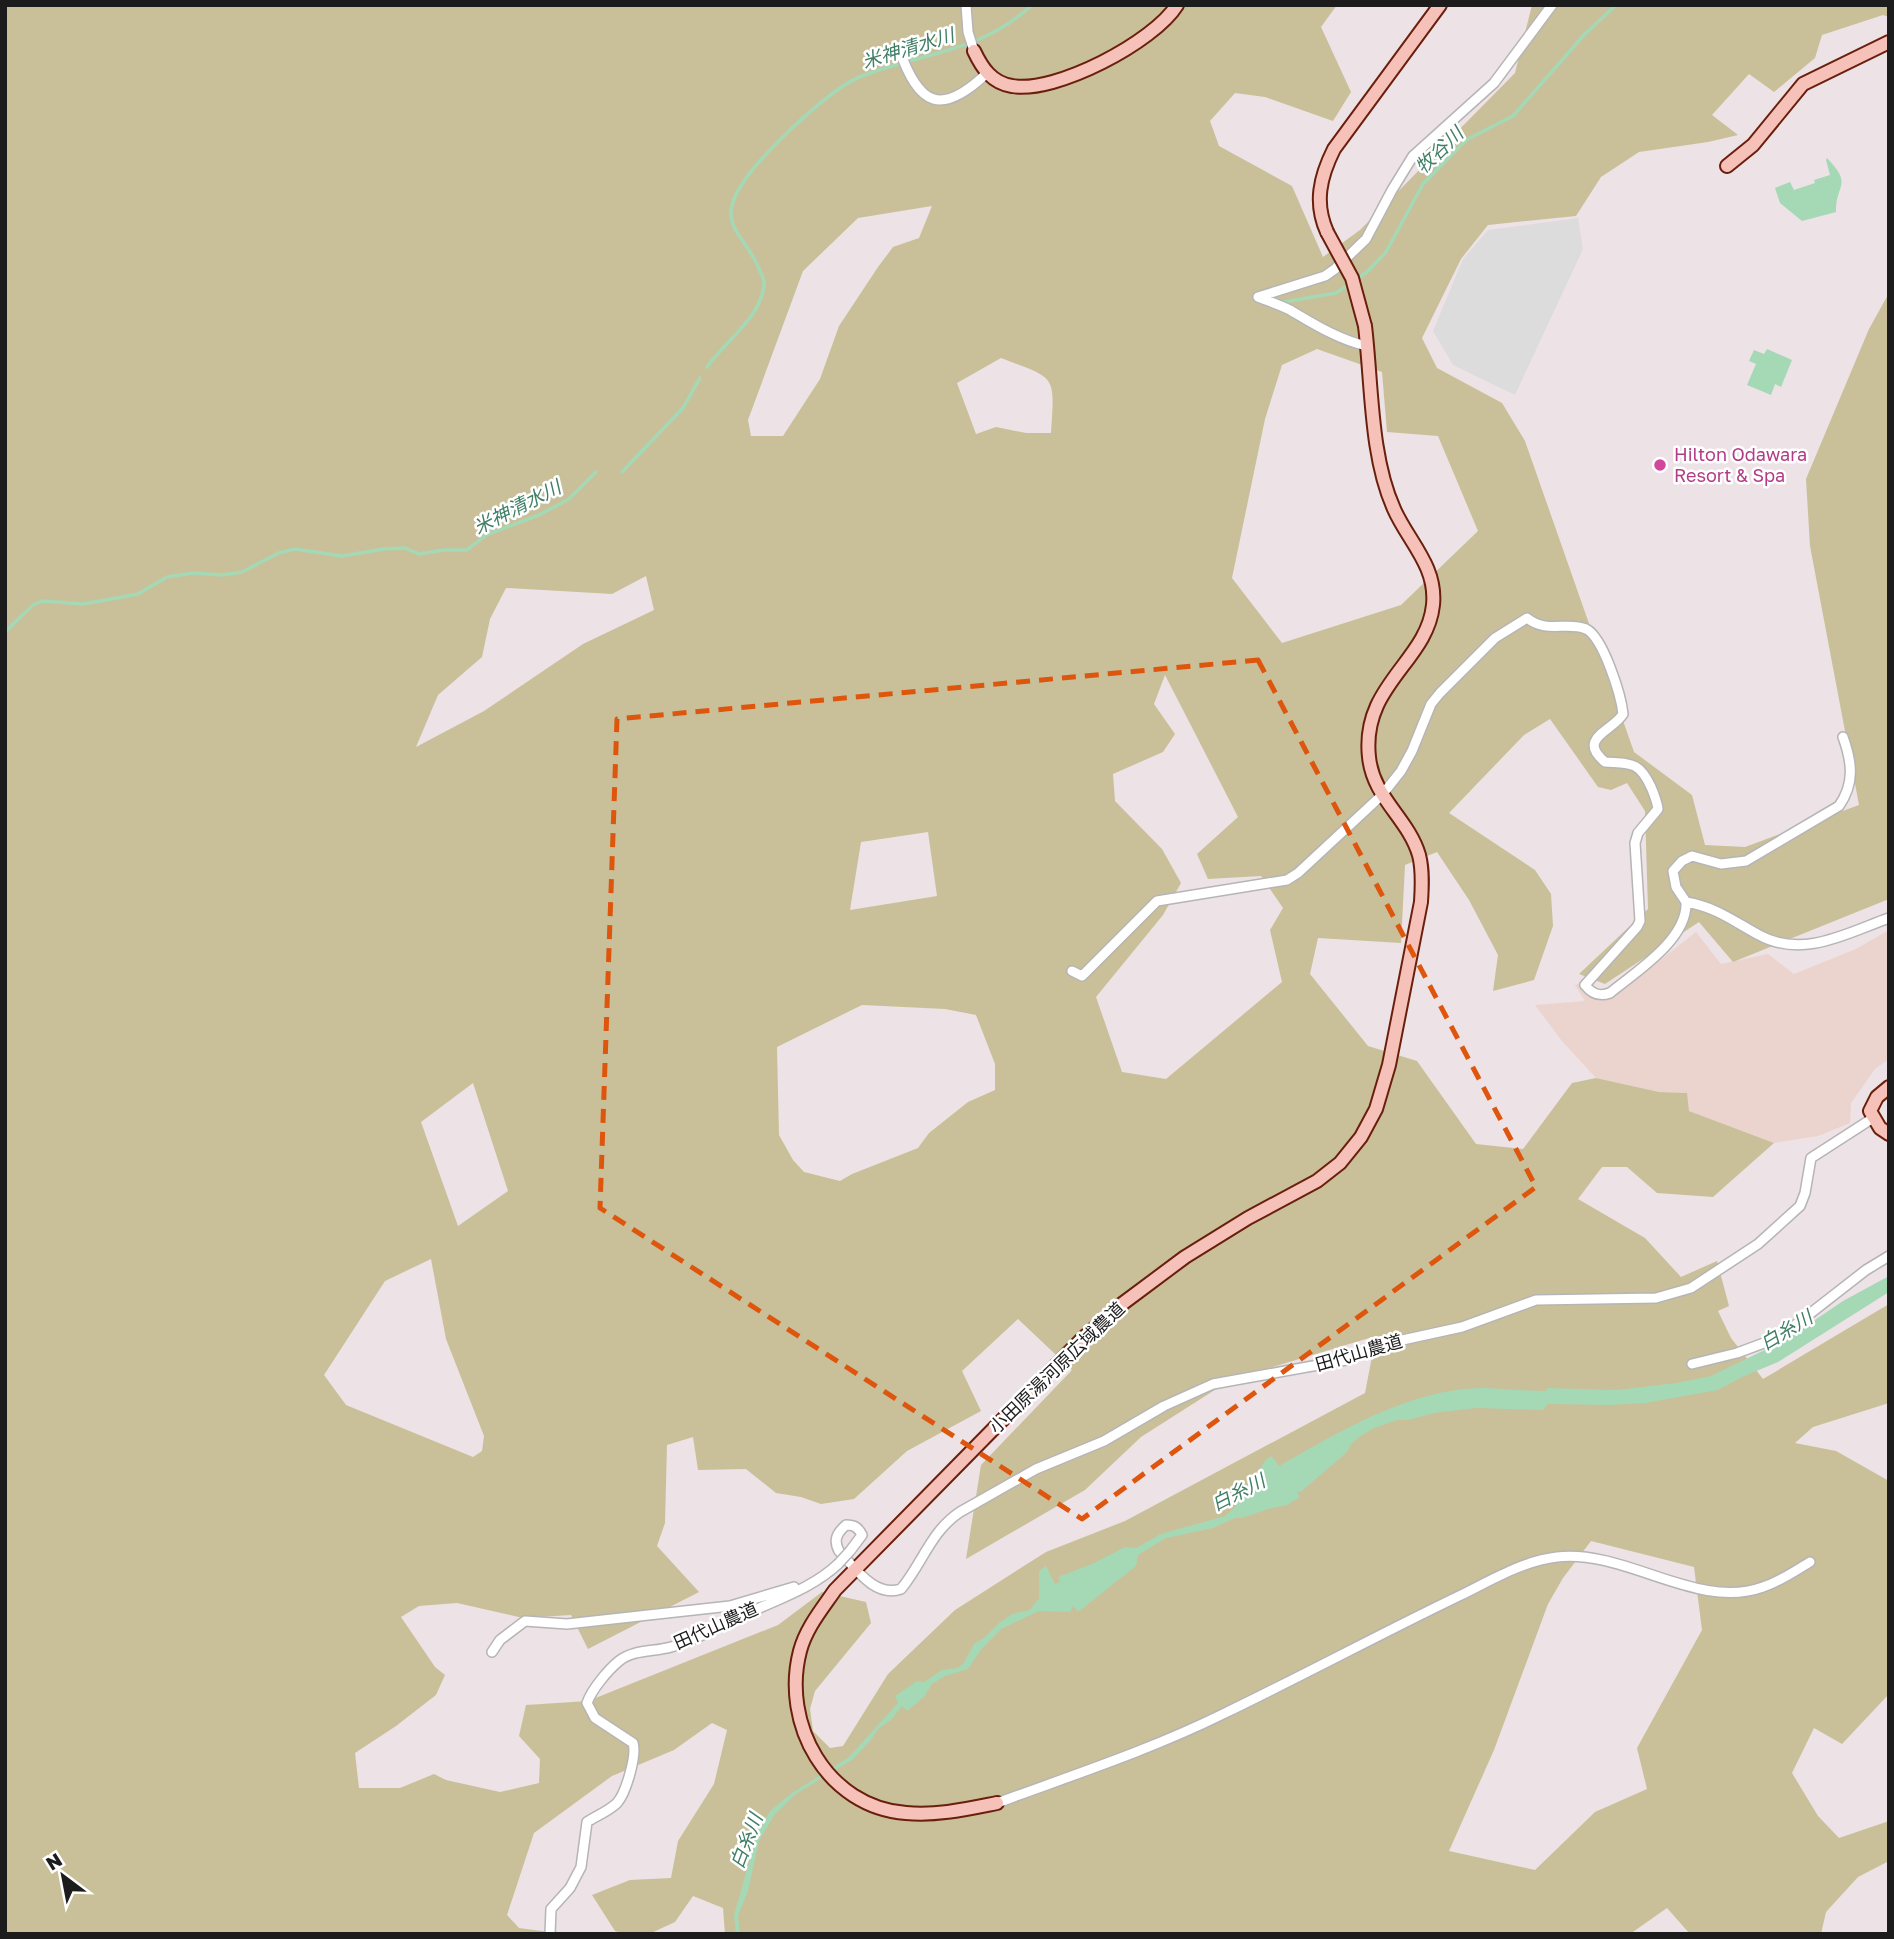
<svg xmlns="http://www.w3.org/2000/svg" width="1894" height="1939" viewBox="0 0 1894 1939" font-family="'Golos Text','Noto Sans JP',sans-serif">
	<style>
		.farmland { fill: #ebd3ce }
		.forest { fill: #c9c099; fill-rule: evenodd }
		.parking { fill: #dcdcdc }
		.water { fill: #a5d8b5 }
		.lines { fill: none; stroke-linecap: round; stroke-linejoin: round }
		.stream { stroke: #a5d8b5; stroke-width: 3.5 }
		.street-casing { stroke: #b5b5b5; stroke-width: 12 }
		.secondary-casing { stroke: #6a1f0c; stroke-width: 16 }
		.street { stroke: #fff; stroke-width: 9 }
		.secondary { stroke: #f5c1b8; stroke-width: 12 }
		.street-bridge-casing { stroke: #b5b5b5; stroke-width: 12; stroke-linecap: butt }
		.secondary-bridge-casing { stroke: #6a1f0c; stroke-width: 16; stroke-linecap: butt }
		.street-bridge { stroke: #fff; stroke-width: 9 }
		.secondary-bridge { stroke: #f5c1b8; stroke-width: 12 }
		.marked { fill: none; stroke: #de560d; stroke-width: 5; stroke-dasharray: 14 9; stroke-linejoin: round }
		.hotel-dot { fill: #d1479c; stroke: #fff; stroke-width: 2.5 }
		.labels { text-anchor: middle; stroke-width: 5; stroke-linejoin: round; paint-order: stroke }
		.hotel-label { font-size: 18px; fill: #b23c85; stroke: #fff; text-anchor: start }
		.street-label { font-size: 18px; fill: #1c1c1c; stroke: #fff }
		.water-label { font-size: 19px; font-style: italic; fill: #407f66; stroke: #fff }
	</style>
	<rect width="100%" height="100%" fill="#ede2e5"/>
	<path class="farmland" d="M1889,930V1059L1875,1069L1851,1103L1850,1123L1818,1136L1774,1143L1689,1111L1686,1093L1659,1092L1596,1078L1562,1041L1535,1005L1585,1001L1575,985L1587,981L1612,998L1696,932L1721,964L1768,954L1794,974L1856,949Z"/>
	<path class="forest" d="M5,5H1337L1321,27L1351,92L1333,121L1265,97L1235,93L1210,121L1219,146L1292,186L1323,257L1360,230L1515,73L1532,5H1889V17L1883,15L1822,35L1815,58L1774,92L1749,74L1712,115L1738,135L1708,142L1639,152L1601,177L1576,216L1488,225L1461,259L1422,338L1437,368L1502,403L1525,441L1634,752L1692,795L1705,845L1745,847L1859,805L1810,546L1806,479L1869,329L1889,293V899L1733,962L1699,922L1605,984L1579,974L1648,909L1645,811L1627,783L1611,790L1598,787L1550,719L1524,735L1449,813L1535,870L1551,894L1553,926L1534,980L1493,991L1498,955L1469,900L1437,852L1405,865L1401,943L1318,938L1310,974L1368,1046L1417,1061L1476,1144L1523,1149L1572,1083L1596,1078L1659,1092L1687,1093L1689,1111L1774,1143L1713,1197L1657,1193L1627,1167H1602L1578,1199L1645,1238L1681,1277L1717,1261L1729,1306L1718,1311L1731,1338L1763,1379L1889,1304V1403L1813,1427L1795,1443L1836,1451L1889,1481V1694L1842,1744L1814,1728L1792,1773L1818,1816L1839,1838L1889,1821V1861L1858,1877L1826,1912L1821,1934H1690L1667,1908L1630,1934H725L723,1908L693,1896L675,1922L649,1934H625L615,1931L592,1895L630,1880L671,1878L678,1841L714,1784L727,1730L712,1723L674,1750L612,1776L534,1833L507,1915L519,1928L564,1934H5ZM932,206L919,238L893,247L878,267L839,326L820,379L783,436H751L748,420L803,271L858,218ZM1317,349L1382,372L1387,432L1438,436L1478,531L1401,605L1282,643L1232,578L1265,419L1282,365ZM1001,358C1056,379 1055,373 1051,433H1026L996,427L976,434L957,383ZM646,576L654,610L583,644L484,711L416,747L438,695L482,657L490,619L506,588L612,594ZM1165,675L1238,817L1197,854L1208,879L1261,876L1283,908L1270,930L1282,982L1166,1079L1122,1072L1096,997L1163,915L1181,883L1162,849L1115,801L1113,774L1163,752L1175,734L1154,704ZM928,832L937,896L850,910L861,842ZM862,1005L945,1009L976,1015L995,1064V1090L968,1102L929,1133L918,1148L852,1174L840,1181L804,1172L793,1160L779,1135L777,1047ZM473,1083L508,1191L458,1226L421,1122ZM431,1259L446,1339L484,1436L482,1451L473,1457L346,1405L324,1375L385,1281ZM1018,1319L1072,1370L981,1465L966,1559L1085,1490L1141,1437L1232,1379L1376,1336L1365,1393L1125,1521L1046,1552L955,1610L888,1674L843,1746L830,1748L813,1731L810,1709L815,1691L871,1623L866,1602L822,1592L778,1625L588,1701L526,1705L519,1736L540,1759L539,1783L500,1792L446,1780L434,1774L400,1788H359L355,1753L396,1726L436,1695L445,1675L435,1667L401,1617L419,1606L457,1603L523,1618L571,1615L588,1649L699,1592L657,1546L665,1523L667,1445L693,1437L698,1470L746,1469L776,1493L801,1497L821,1504L854,1499L907,1451L981,1411L962,1371ZM1591,1541L1694,1567L1702,1630L1637,1748L1647,1789L1595,1812L1535,1870L1449,1851L1494,1750L1548,1604L1563,1578Z"/>
	<path class="parking" d="M1578,218L1583,249L1515,395L1453,365L1433,331L1463,259L1488,230Z"/>
	<path class="water" d="M1827,158C1854,186 1835,184 1836,212L1802,221L1780,203L1775,188L1790,182L1794,190L1815,183L1814,180L1830,175L1826,160Z
		M1767,349L1792,360L1781,387L1775,384L1771,395L1747,385L1756,364L1749,361L1754,350L1764,354Z
		M1889,1276V1292L1778,1362L1742,1377L1718,1390L1645,1403L1610,1405L1548,1404L1543,1410L1476,1408L1434,1413L1408,1420H1397L1374,1428L1359,1437L1351,1444L1347,1452L1302,1491L1297,1492L1300,1497L1287,1505L1268,1509L1242,1518H1235L1213,1528L1166,1538L1138,1555L1136,1566L1078,1612L1073,1606L1070,1612L1039,1611L1001,1629L980,1651L968,1669L945,1676L932,1684L924,1697L907,1711L902,1706L891,1720L878,1729L871,1740L852,1760L796,1794L775,1814L759,1841L748,1891L738,1916L740,1934H736L734,1915L758,1831L771,1810L792,1793L849,1757L898,1703L895,1696L917,1681L924,1682L942,1670L957,1668L963,1664L974,1644L985,1637L999,1623L1012,1614L1030,1610L1039,1598V1571L1046,1566L1055,1584L1060,1582L1058,1577L1092,1564L1125,1547L1136,1548L1161,1534L1225,1516L1236,1506L1266,1459L1272,1456L1279,1466C1340,1431 1415,1386 1487,1388C1507,1389 1526,1391 1546,1391L1547,1388L1616,1390L1676,1383L1711,1376L1787,1339L1843,1301Z"/>
	<g class="lines">
		<path class="stream" d="M1355,280L1367,272L1386,252L1423,184L1466,140L1513,116L1584,35L1616,5
			M1284,302L1336,293L1349,284
			M707,367C724,342 761,318 764,285C765,281 762,275 760,271C745,232 713,226 744,181C764,152 830,88 862,76C924,52 980,53 1032,5
			M622,472L683,408L700,378
			M5,632L33,605L42,601L83,604L117,598L138,594L167,577L193,573L222,575L242,572L279,553L295,549L342,556L384,549L405,548L419,554L444,550H467L486,535L539,515L569,499L596,472"/>
		<defs>
			<path id="street" d="M966,5L968,32L974,51
				M899,49C919,106 941,117 987,73
				M1258,297L1325,276L1335,269L1366,239L1392,190L1413,156L1494,83L1552,5
				M1258,297C1268,301 1280,305 1290,310C1314,324 1339,340 1367,346
				M1843,737C1852,762 1855,783 1839,806L1746,861L1721,864L1692,856L1682,861L1673,871L1676,887L1686,902C1716,907 1733,921 1759,935C1803,959 1847,933 1889,918
				M1072,971L1082,976L1157,901L1287,880L1298,873L1382,795L1401,771L1412,751L1431,704L1440,693L1495,638L1527,618C1547,634 1567,621 1586,629C1603,637 1621,695 1623,714C1613,731 1576,738 1605,762C1631,764 1639,761 1651,787C1654,794 1657,801 1658,809L1638,833L1635,843L1640,921L1637,927L1585,985C1592,994 1599,997 1610,993C1637,971 1688,939 1686,902
				M1692,1364L1737,1353L1780,1337L1866,1270L1889,1256
				M850,1551L862,1535C858,1527 854,1525 846,1525C837,1533 833,1540 839,1551C855,1568 875,1598 901,1589C922,1564 931,1531 960,1512L1036,1469L1104,1441L1164,1406L1213,1384L1346,1360L1384,1344L1462,1327L1536,1300L1656,1298L1691,1288L1758,1244L1800,1206L1805,1193L1811,1158L1873,1118
				M492,1652L500,1640L525,1621L567,1624L730,1606L794,1587
				M997,1803C1073,1775 1150,1750 1223,1714C1302,1676 1380,1634 1459,1596C1490,1581 1522,1561 1557,1557C1626,1549 1697,1611 1763,1587C1779,1582 1795,1571 1810,1562
				M550,1934L551,1909L570,1888L581,1867L587,1822C596,1816 609,1811 617,1803C626,1793 637,1755 633,1743L595,1718L587,1703C592,1689 608,1670 619,1661C634,1649 654,1652 671,1647C695,1641 717,1627 740,1617C772,1601 812,1589 838,1564"/>
			<path id="secondary" d="M974,51C982,68 992,83 1012,86C1055,94 1154,42 1177,5
				M1727,166L1753,145L1803,84L1889,42
				M1327,232C1314,203 1320,177 1334,149L1440,5
				M1889,1087L1877,1097L1870,1111L1880,1128L1889,1134
				M997,1803C967,1809 937,1816 906,1813C827,1807 781,1724 800,1651C806,1628 822,1609 835,1590L1081,1340L1122,1304L1185,1257L1248,1218L1317,1181L1340,1163L1361,1137L1376,1109L1389,1065L1421,902C1422,887 1423,870 1419,855C1408,818 1373,798 1369,757C1361,685 1427,662 1433,605C1437,566 1408,541 1394,509C1370,456 1372,384 1365,326"/>
		</defs>
		<use href="#street" class="street-casing"/>
		<use href="#secondary" class="secondary-casing"/>
		<use href="#street" class="street"/>
		<use href="#secondary" class="secondary"/>
		<defs>
			<path id="street-bridge" d="M838,1564L850,1551"/>
			<path id="secondary-bridge" d="M1327,232L1352,278L1365,326"/>
		</defs>
		<use href="#street-bridge" class="street-bridge-casing"/>
		<use href="#secondary-bridge" class="secondary-bridge-casing"/>
		<use href="#street-bridge" class="street-bridge"/>
		<use href="#secondary-bridge" class="secondary-bridge"/>
	</g>
	<path class="marked" d="M1258,660L1536,1187L1082,1519L600,1208L617,719Z"/>
	<circle class="hotel-dot" cx="1660" cy="465" r="7"/>
	<g class="labels">
		<g class="hotel-label">
			<text x="1674" y="461">Hilton Odawara<tspan x="1674" dy="21">Resort &amp; Spa</tspan></text>
		</g>
		<g class="street-label">
			<text transform="translate(1359 1353) rotate(-16)" y="6">田代山農道</text>
			<text transform="translate(1057 1368) rotate(-44)" y="6">小田原湯河原広域農道</text>
			<text transform="translate(716 1626) rotate(-24)" y="6">田代山農道</text>
		</g>
		<g class="water-label">
			<text transform="translate(908 48) rotate(-17)" y="7">米神清水川</text>
			<text transform="translate(1439 150) rotate(-44)" y="7">牧谷川</text>
			<text transform="translate(517 507) rotate(-27)" y="7">米神清水川</text>
			<text transform="translate(1786 1330) rotate(-31)" y="7">白糸川</text>
			<text transform="translate(1238 1492) rotate(-27)" y="7">白糸川</text>
			<text transform="translate(746 1841) rotate(-69)" y="7">白糸川</text>
		</g>
	</g>
	<rect width="1894" height="1939" fill="none" stroke="#1c1c1c" stroke-width="14"/>
	<g transform="translate(63 1876) rotate(328)" stroke="#ffffff" stroke-width="5" paint-order="stroke">
	<path d="M0-5L12 26L0 18L-12 26Z" fill="#1c1c1c"/>
	<text y="-10" font-size="19" font-weight="bold" text-anchor="middle" fill="#1c1c1c">N</text>
	</g>
</svg>
